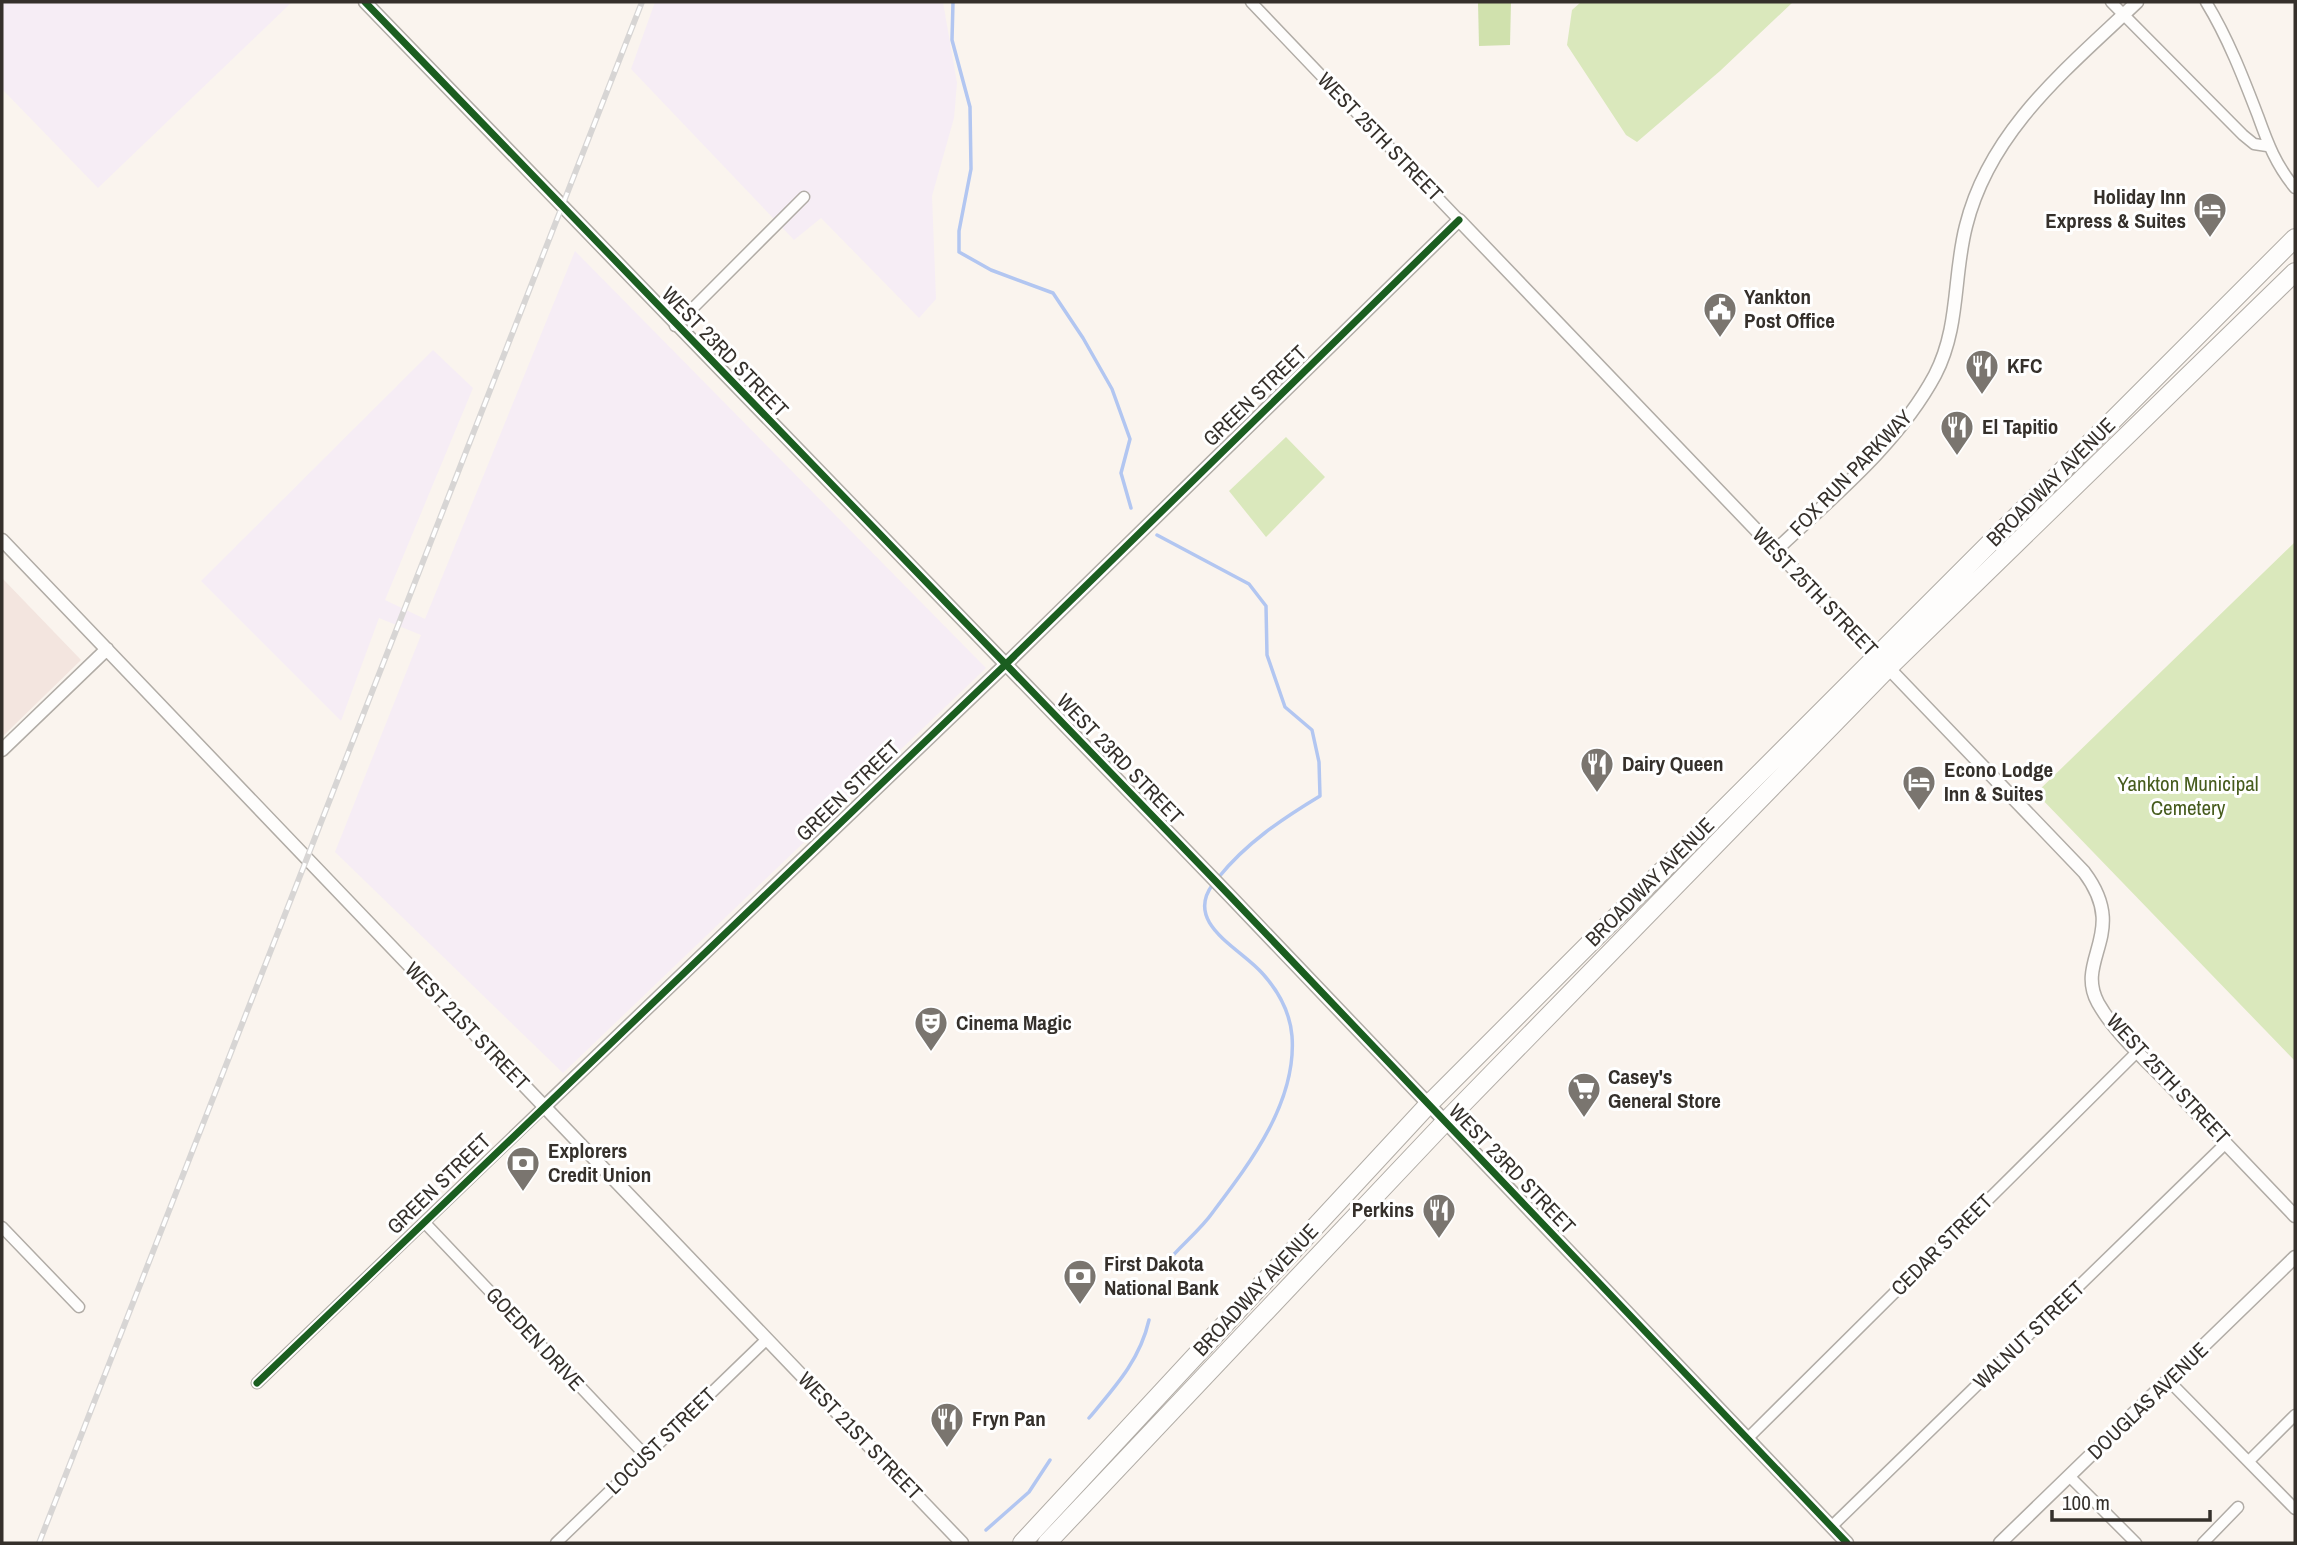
<svg xmlns="http://www.w3.org/2000/svg" width="2297" height="1545" viewBox="0 0 2297 1545" font-family="'Archivo Narrow',sans-serif">
	<style>
		.industrial { fill: #f6edf5 }
		.education { fill: #f3e5df }
		.green { fill: #dae8bc }
		.forest { fill: #d0e1ad }
		.lines { fill: none; stroke-linecap: round; stroke-linejoin: round }
		.stream { stroke: #b2c6f1; stroke-width: 3.5 }
		.minor-casing { stroke: #b1aca6; stroke-width: 13 }
		.tertiary-casing { stroke: #b1aca6; stroke-width: 15 }
		.trunk-casing { stroke: #b1aca6; stroke-width: 20 }
		.minor { stroke: #fefdfc; stroke-width: 10 }
		.tertiary { stroke: #fefdfc; stroke-width: 12 }
		.trunk { stroke: #fefdfc; stroke-width: 18 }
		.rail-casing { stroke: #d7d5d4; stroke-width: 6 }
		.rail { stroke: #fff; stroke-width: 3.5; stroke-dasharray: 10; stroke-linecap: butt }
		.cycleway-casing { stroke: #fff; stroke-width: 11 }
		.cycleway { stroke: #1b5e20; stroke-width: 7 }
		.labels { text-anchor: middle; stroke-width: 6; stroke-linejoin: round; paint-order: stroke }
		.street-label { font-size: 21px; fill: #35302b; stroke: #fff }
		.poi-label { font-size: 21px; font-weight: bold; fill: #35302b; stroke: #fff; text-anchor: start }
		.park-label { font-size: 21px; fill: #465c1d; stroke: #fff }
	</style>
	<rect width="100%" height="100%" fill="#faf4ee"/>
	<path class="industrial" d="M2,2H292L98,188L2,89Z
		M655,2H943L957,83L954,118L932,196L936,299L919,318L821,218L794,240L631,69Z
		M575,251L986,668L563,1073L335,852L421,635L379,618L341,721L201,581L433,350L473,388L385,600L425,619Z"/>
	<path class="education" d="M2,578L81,660L2,737Z"/>
	<path class="green" d="M1581,2H1793L1720,71L1637,142L1626,135L1567,45L1572,10Z
		M1286,437L1325,477L1266,537L1229,491Z
		M2295,542V1061L2036,793Z"/>
	<path class="forest" d="M1478,2H1511L1510,45L1479,46Z"/>
	<g class="lines">
		<path class="stream" d="M953,2L952,40L970,107L971,169L959,231V252L991,270L1053,293L1083,338L1112,389L1130,439L1121,473L1131,508
			M1157,535L1249,584L1266,606L1267,655L1285,707L1312,730L1319,762L1320,796C1282,819 1246,843 1218,878
			M1163,1267C1178,1247 1199,1232 1213,1212C1250,1163 1297,1102 1292,1036C1290,1012 1279,992 1263,974C1241,948 1183,924 1213,884
			M1089,1418C1115,1387 1140,1360 1149,1320
			M986,1530L1029,1492L1050,1460"/>
		<defs>
			<path id="minor" d="M1251,2L1459,220
				M2111,2L2243,135L2254,144L2267,146
				M2206,2C2228,38 2243,77 2258,116C2268,144 2276,165 2295,188
				M675,326L804,197
				M425,1223L645,1455
				M2,1227L79,1307
				M2169,1381L2295,1509
				M257,1383L544,1107
				M1747,1439L2138,1051
				M2249,1461L2295,1415
				M2070,1477L2136,1543
				M1831,1527L2226,1143
				M556,1543L767,1339
				M2203,1543L2238,1507"/>
			<path id="tertiary" d="M365,2L1230,896L1847,1543
				M2,540L962,1543
				M1775,551C1831,498 1898,444 1935,375C1960,327 1953,276 1966,226C1990,129 2069,67 2137,2
				M2,750L107,649
				M544,1107L1005,665L1459,220L2084,872C2130,933 2074,959 2098,1003C2115,1033 2146,1060 2169,1084C2211,1128 2253,1172 2295,1216
				M2000,1543L2295,1257"/>
			<path id="trunk" d="M1022,1543L1427,1106L2295,238
				M1047,1543L1444,1123L1888,668L2295,272"/>
		</defs>
		<use href="#minor" class="minor-casing"/>
		<use href="#tertiary" class="tertiary-casing"/>
		<use href="#trunk" class="trunk-casing"/>
		<use href="#minor" class="minor"/>
		<use href="#tertiary" class="tertiary"/>
		<use href="#trunk" class="trunk"/>
		<defs>
			<path id="rail" d="M39,1543L642,2"/>
		</defs>
		<use href="#rail" class="rail-casing"/>
		<use href="#rail" class="rail"/>
		<defs>
			<path id="cycleway" d="M365,2L1230,896L1847,1543
				M257,1383L1005,665L1459,220"/>
		</defs>
		<use href="#cycleway" class="cycleway-casing"/>
		<use href="#cycleway" class="cycleway"/>
	</g>
	<defs>
		<symbol id="hotel-pin" viewBox="-11 -11 22 30"><path d="M0 17L-7.5 6A9.5 9.5 0 1 1 7.5 6Z" fill="#7a756f" stroke="#fff"/><path d="M-6-4.5h1.5V1H6V5H4.5V3h-9V5H-6ZM-4 0a1.8 1.8 0 1 1 3.6 0ZM.5 0V-2.5h3Q6-2.5 6 0Z" fill="#fff"/></symbol>
		<symbol id="civic-pin" viewBox="-11 -11 22 30"><path d="M0 17L-7.5 6A9.5 9.5 0 1 1 7.5 6Z" fill="#7a756f" stroke="#fff"/><path d="M-.6-6.5H3V-4.5H.6V-3L4-1V1h2V6H-6V1h2V-1L-.6-3ZM-1.2 2.5V6h2.4V2.5Z" fill="#fff"/></symbol>
		<symbol id="restaurant-pin" viewBox="-11 -11 22 30"><path d="M0 17L-7.5 6A9.5 9.5 0 1 1 7.5 6Z" fill="#7a756f" stroke="#fff"/><path d="M-5-6h1v4h1v-4h1v4h1v-4h1v5L-1.5 .5V6h-2V.5L-5-1ZM5-6V6H3V1.5H1.5Q1.5-4 5-6Z" fill="#fff"/></symbol>
		<symbol id="theatre-pin" viewBox="-11 -11 22 30"><path d="M0 17L-7.5 6A9.5 9.5 0 1 1 7.5 6Z" fill="#7a756f" stroke="#fff"/><path d="M-5-5.5Q0-4 5-5.5V0Q5 5 0 6Q-5 5-5 0ZM-3.3-2.5H-1v1.5H-3.3ZM1-2.5H3.3v1.5H1ZM-2.8 1Q0 5.5 2.8 1Z" fill="#fff"/></symbol>
		<symbol id="supermarket-pin" viewBox="-11 -11 22 30"><path d="M0 17L-7.5 6A9.5 9.5 0 1 1 7.5 6Z" fill="#7a756f" stroke="#fff"/><path d="M-6-5.5h2.5l.6 2H6L4.5 2H-2.5L-4.4-4H-6ZM-1.5 3.2a1.3 1.3 0 1 0 .1 0ZM3 3.2a1.3 1.3 0 1 0 .1 0Z" fill="#fff"/></symbol>
		<symbol id="bank-pin" viewBox="-11 -11 22 30"><path d="M0 17L-7.5 6A9.5 9.5 0 1 1 7.5 6Z" fill="#7a756f" stroke="#fff"/><path d="M-6-4H6V4H-6ZM0-2.3a2.3 2.3 0 1 0 0 4.6a2.3 2.3 0 1 0 0-4.6Z" fill="#fff"/></symbol>
	</defs>
	<g fill-rule="evenodd">
		<use href="#hotel-pin" x="2191" y="190" width="38" height="52"/>
		<use href="#civic-pin" x="1701" y="290" width="38" height="52"/>
		<use href="#restaurant-pin" x="1963" y="347" width="38" height="52"/>
		<use href="#restaurant-pin" x="1938" y="408" width="38" height="52"/>
		<use href="#restaurant-pin" x="1578" y="745" width="38" height="52"/>
		<use href="#hotel-pin" x="1900" y="763" width="38" height="52"/>
		<use href="#theatre-pin" x="912" y="1004" width="38" height="52"/>
		<use href="#supermarket-pin" x="1565" y="1070" width="38" height="52"/>
		<use href="#bank-pin" x="504" y="1144" width="38" height="52"/>
		<use href="#restaurant-pin" x="1420" y="1191" width="38" height="52"/>
		<use href="#bank-pin" x="1061" y="1257" width="38" height="52"/>
		<use href="#restaurant-pin" x="928" y="1400" width="38" height="52"/>
	</g>
	<g class="labels">
		<g class="street-label">
			<text transform="translate(1380 137) rotate(46)" y="7">WEST 25TH STREET</text>
			<text transform="translate(725 352) rotate(46)" y="7">WEST 23RD STREET</text>
			<text transform="translate(1255 396) rotate(-44)" y="7">GREEN STREET</text>
			<text transform="translate(1851 473) rotate(-46)" y="7">FOX RUN PARKWAY</text>
			<text transform="translate(2051 482) rotate(-45)" y="7">BROADWAY AVENUE</text>
			<text transform="translate(1815 592) rotate(46)" y="7">WEST 25TH STREET</text>
			<text transform="translate(1120 759) rotate(46)" y="7">WEST 23RD STREET</text>
			<text transform="translate(848 791) rotate(-44)" y="7">GREEN STREET</text>
			<text transform="translate(1650 882) rotate(-45)" y="7">BROADWAY AVENUE</text>
			<text transform="translate(467 1026) rotate(46)" y="7">WEST 21ST STREET</text>
			<text transform="translate(2168 1079) rotate(47)" y="7">WEST 25TH STREET</text>
			<text transform="translate(1512 1169) rotate(46)" y="7">WEST 23RD STREET</text>
			<text transform="translate(439 1184) rotate(-44)" y="7">GREEN STREET</text>
			<text transform="translate(1942 1245) rotate(-45)" y="7">CEDAR STREET</text>
			<text transform="translate(1256 1290) rotate(-47)" y="7">BROADWAY AVENUE</text>
			<text transform="translate(2029 1335) rotate(-44)" y="7">WALNUT STREET</text>
			<text transform="translate(535 1339) rotate(47)" y="7">GOEDEN DRIVE</text>
			<text transform="translate(2148 1401) rotate(-44)" y="7">DOUGLAS AVENUE</text>
			<text transform="translate(860 1436) rotate(46)" y="7">WEST 21ST STREET</text>
			<text transform="translate(661 1441) rotate(-44)" y="7">LOCUST STREET</text>
		</g>
		<g class="poi-label">
			<text x="2186" y="204" text-anchor="end">Holiday Inn<tspan x="2186" dy="24">Express &amp; Suites</tspan></text>
			<text x="1744" y="304">Yankton<tspan x="1744" dy="24">Post Office</tspan></text>
			<text x="2007" y="373">KFC</text>
			<text x="1982" y="434">El Tapitio</text>
			<text x="1622" y="771">Dairy Queen</text>
			<text x="1944" y="777">Econo Lodge<tspan x="1944" dy="24">Inn &amp; Suites</tspan></text>
			<text x="956" y="1030">Cinema Magic</text>
			<text x="1608" y="1084">Casey's<tspan x="1608" dy="24">General Store</tspan></text>
			<text x="548" y="1158">Explorers<tspan x="548" dy="24">Credit Union</tspan></text>
			<text x="1414" y="1217" text-anchor="end">Perkins</text>
			<text x="1104" y="1271">First Dakota<tspan x="1104" dy="24">National Bank</tspan></text>
			<text x="972" y="1426">Fryn Pan</text>
		</g>
		<g class="park-label">
			<text x="2188" y="791">Yankton Municipal<tspan x="2188" dy="24">Cemetery</tspan></text>
		</g>
	</g>
	<rect width="2297" height="1545" fill="none" stroke="#35302b" stroke-width="7"/>
	<path d="M2052 1510v10h158v-10" fill="none" stroke="#35302b" stroke-width="3.5"/>
	<text x="2062" y="1510" font-size="21" fill="#35302b" stroke="#ffffff" stroke-width="5" paint-order="stroke">100 m</text>
</svg>
